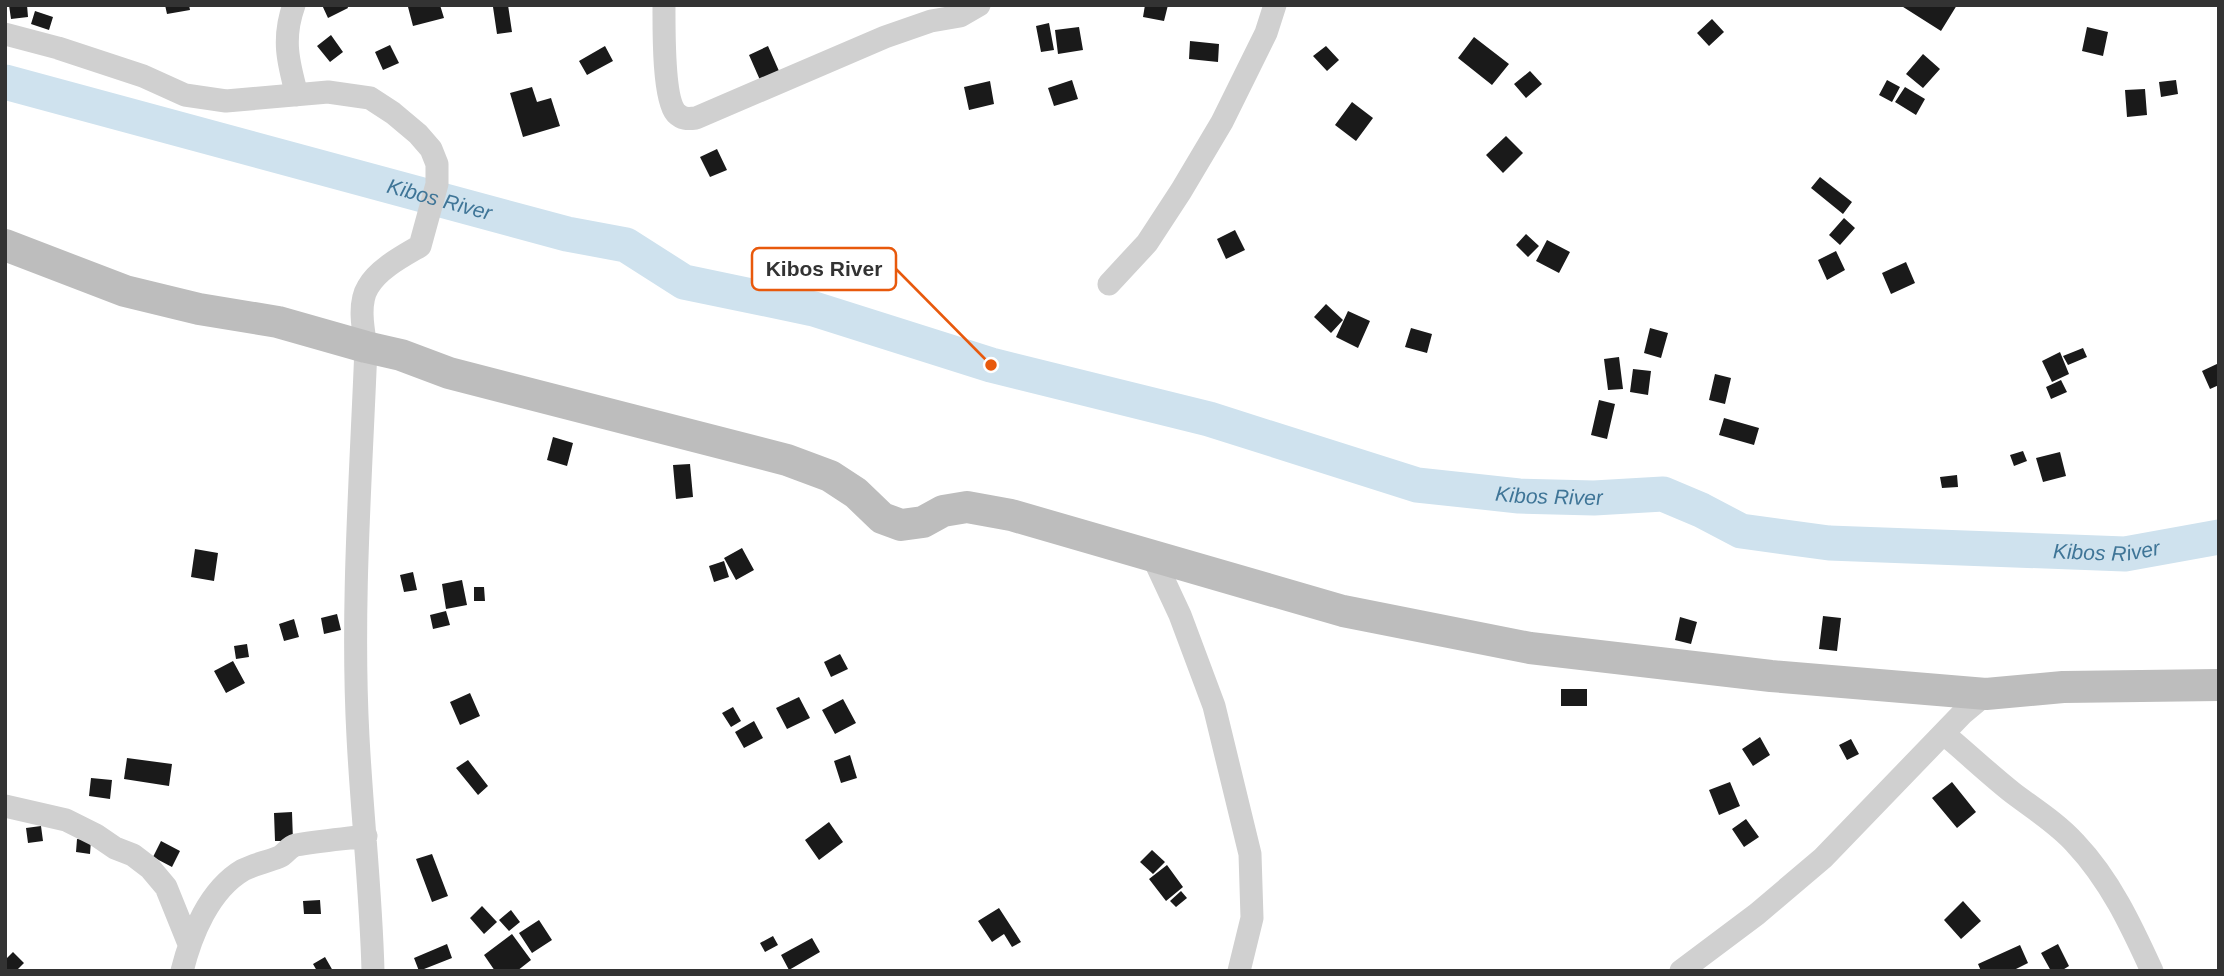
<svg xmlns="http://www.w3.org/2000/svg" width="2224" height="976" viewBox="0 0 2224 976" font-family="Arial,sans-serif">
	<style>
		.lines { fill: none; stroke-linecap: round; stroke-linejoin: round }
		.river { stroke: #cfe2ee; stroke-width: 35 }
		.building { fill: #1a1a1a }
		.minor { stroke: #d0d0d0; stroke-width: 23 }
		.secondary { stroke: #bdbdbd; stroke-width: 32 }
		.labels { text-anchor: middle; stroke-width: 7; stroke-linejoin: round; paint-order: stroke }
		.water-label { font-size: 21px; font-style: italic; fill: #3f7597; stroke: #fff }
		.leader { fill: none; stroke: #e8590c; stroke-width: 2.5 }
		.callout-dot { fill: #e8590c; stroke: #fff; stroke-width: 2.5 }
		.callout { fill: #fff; stroke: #e8590c; stroke-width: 2.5 }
		.callout-label { font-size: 21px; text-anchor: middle; font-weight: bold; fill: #333 }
	</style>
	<rect width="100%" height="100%" fill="#fff"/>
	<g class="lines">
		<path class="river" id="s1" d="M5,82L567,234L626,245L684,282L814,309L991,365L1209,419L1417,485L1519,496L1594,498L1663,494L1701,510L1741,531L1829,543L2125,554L2219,537"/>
	</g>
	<path class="building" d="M9,5H27L28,17L11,19Z
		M165,5H189L190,10L167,14Z
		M322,5H347L348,8L328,18Z
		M415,5H440L444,18L413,26L408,7Z
		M508,5L512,32L497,34L493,7Z
		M1145,5H1168L1164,21L1143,17Z
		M1900,5H1957L1941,31Z
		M35,11L53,17L49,30L31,24Z
		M1712,19L1724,32L1709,46L1697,33Z
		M1049,23L1054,50L1041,52L1036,26Z
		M1079,27L1083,50L1058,54L1055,30Z
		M2087,27L2108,32L2103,56L2082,51Z
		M331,35L343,52L330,62L317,46Z
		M1474,37L1509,64L1492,85L1458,58Z
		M1190,41L1219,44L1218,62L1189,59Z
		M390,45L399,63L383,70L375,52Z
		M605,46L613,61L587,75L579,61Z
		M768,46L779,71L760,80L749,55Z
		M1326,46L1339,60L1327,71L1313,56Z
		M1923,54L1940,69L1923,88L1906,74Z
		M1530,71L1542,84L1526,98L1514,84Z
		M1072,80L1078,99L1054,106L1048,88Z
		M1887,80L1900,87L1892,102L1879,95Z
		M2176,80L2178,94L2161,97L2159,82Z
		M990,81L994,104L969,110L964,87Z
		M532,87L537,102L551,98L560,126L523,137L510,93Z
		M1905,87L1925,99L1916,115L1895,102Z
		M2145,89L2147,115L2127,117L2125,90Z
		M1352,102L1373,118L1356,141L1335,125Z
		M1506,136L1523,153L1503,173L1486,155Z
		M717,149L727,170L710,177L700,157Z
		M1820,177L1852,202L1843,214L1811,188Z
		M1844,218L1855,228L1840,245L1829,235Z
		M1235,230L1245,250L1226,259L1217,239Z
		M1526,234L1539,246L1528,257L1516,245Z
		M1547,240L1570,252L1559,273L1536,261Z
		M1836,251L1845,270L1827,280L1818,260Z
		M1906,262L1915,283L1891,294L1882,273Z
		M1326,304L1343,320L1331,333L1314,317Z
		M1348,311L1370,321L1358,348L1336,337Z
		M1411,328L1432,334L1427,353L1405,347Z
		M1650,328L1668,333L1661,358L1644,353Z
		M2083,348L2087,357L2068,365L2063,356Z
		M2060,352L2069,374L2052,382L2042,361Z
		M1619,357L1623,389L1608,390L1604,359Z
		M2219,363V385L2210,389L2202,371Z
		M1633,369L1651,371L1648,395L1630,392Z
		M1715,374L1731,378L1725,404L1709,400Z
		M2061,380L2067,392L2051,399L2046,387Z
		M1599,400L1615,404L1607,439L1591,435Z
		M1724,418L1759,428L1754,445L1719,435Z
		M553,437L573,443L567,466L547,460Z
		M2023,451L2027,461L2014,466L2010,455Z
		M2060,452L2066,476L2043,482L2036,458Z
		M690,464L693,497L676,499L673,465Z
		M1957,475L1958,487L1942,488L1940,477Z
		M742,548L754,570L736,580L724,558Z
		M195,549L218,553L214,581L191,577Z
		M724,561L729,577L714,582L709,566Z
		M413,572L417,590L404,592L400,575Z
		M462,580L467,605L446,609L442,584Z
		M474,587H484L485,601H474Z
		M446,611L450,625L433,629L430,615Z
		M337,614L341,630L324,634L321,618Z
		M1823,616L1841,618L1837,651L1819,649Z
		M1680,617L1697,622L1691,644L1675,640Z
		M294,619L299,637L284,641L279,624Z
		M247,644L249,657L236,659L234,646Z
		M840,654L848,669L831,677L824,662Z
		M233,661L245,683L226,693L214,671Z
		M1561,689H1587V706H1561Z
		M470,693L480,716L460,725L450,702Z
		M799,697L810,718L787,729L776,708Z
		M843,699L856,723L835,734L822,710Z
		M733,707L741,721L731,727L722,713Z
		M754,721L763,738L744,748L735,732Z
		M1760,737L1770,755L1753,766L1742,749Z
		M1851,739L1859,754L1847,760L1839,745Z
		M850,755L857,778L841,783L834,761Z
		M127,758L172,764L169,786L124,779Z
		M468,760L488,786L478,795L456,768Z
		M91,778L112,780L110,799L89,796Z
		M1730,782L1740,806L1719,815L1709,790Z
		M1952,782L1976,812L1957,828L1932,798Z
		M292,812L293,841H275L274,813Z
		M1746,819L1759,837L1744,847L1732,829Z
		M829,822L843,842L819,860L805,840Z
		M41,826L43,841L28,843L26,828Z
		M77,839L91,840L90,854L76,852Z
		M161,841L180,851L172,867L153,857Z
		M1152,850L1165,862L1153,874L1140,862Z
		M432,854L448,896L432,902L416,859Z
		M1167,865L1183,887L1166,901L1149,879Z
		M1181,891L1187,898L1176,907L1170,901Z
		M320,900L321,914H304L303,901Z
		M1963,901L1981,921L1961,939L1944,920Z
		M482,906L497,922L484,934L470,918Z
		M999,908L1021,942L1012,947L1004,934L992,942L978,921Z
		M511,910L520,922L509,931L499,920Z
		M539,920L552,940L532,953L519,933Z
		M512,934L531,960L517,971H495L484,955Z
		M773,936L778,945L765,952L760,943Z
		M812,938L820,952L789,970L781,955Z
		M447,944L452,958L419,971L414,958Z
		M2058,944L2069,966L2061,971H2051L2041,953Z
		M2020,945L2028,963L2012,971H1981L1978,964Z
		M13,952L24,963L16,971H9L5,967V960Z
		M325,957L333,971H317L313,964Z"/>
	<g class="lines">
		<path class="minor" d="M294,5C282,38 288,62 297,95
			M664,5C664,27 663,98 676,113C682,119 687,119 696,118L885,37L931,21L960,16L979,5
			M5,34L58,48L143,76L185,95L226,101L328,92L370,98L393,113L418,134L431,149L437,164V184L420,246C403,256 378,269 368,287C358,303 363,329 366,347C361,476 351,607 358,737C362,815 371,892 373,971
			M1109,284L1147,243L1181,191L1222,122L1266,33L1275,5
			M1152,555L1180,615L1214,706L1250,854L1252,918L1239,971
			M1944,734C1967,753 1989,774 2013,793C2034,809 2057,823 2075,843C2110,880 2131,925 2152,971
			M5,806L66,820L96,835L115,848L133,855L150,868L166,887L189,944
			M182,971C191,935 209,890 243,870C255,864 267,862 279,857C286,854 288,847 296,845C319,841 343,839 366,836
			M1681,971L1757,914L1823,858L1962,714L1986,694"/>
		<path class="secondary" d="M5,245L125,291L199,309L278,322L366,347L401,355L449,373L787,460L830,476L856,493L882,518L901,525L923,522L943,511L967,507L1011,515L1343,611L1530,648L1771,676L1986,694L2063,687L2219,685"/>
	</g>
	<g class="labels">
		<g class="water-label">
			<text dy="7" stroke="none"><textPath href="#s1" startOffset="450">Kibos River</textPath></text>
			<text dy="7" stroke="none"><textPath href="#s1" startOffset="1605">Kibos River</textPath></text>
			<text dy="7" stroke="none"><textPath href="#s1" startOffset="2172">Kibos River</textPath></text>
		</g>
	</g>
	<path class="leader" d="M991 365L896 269"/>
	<circle class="callout-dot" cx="991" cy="365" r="7"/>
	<rect class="callout" x="752" y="248" width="144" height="42" rx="7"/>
	<g class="callout-label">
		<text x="824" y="276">Kibos River</text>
	</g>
	<rect width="2224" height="976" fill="none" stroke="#333333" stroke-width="14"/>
</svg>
